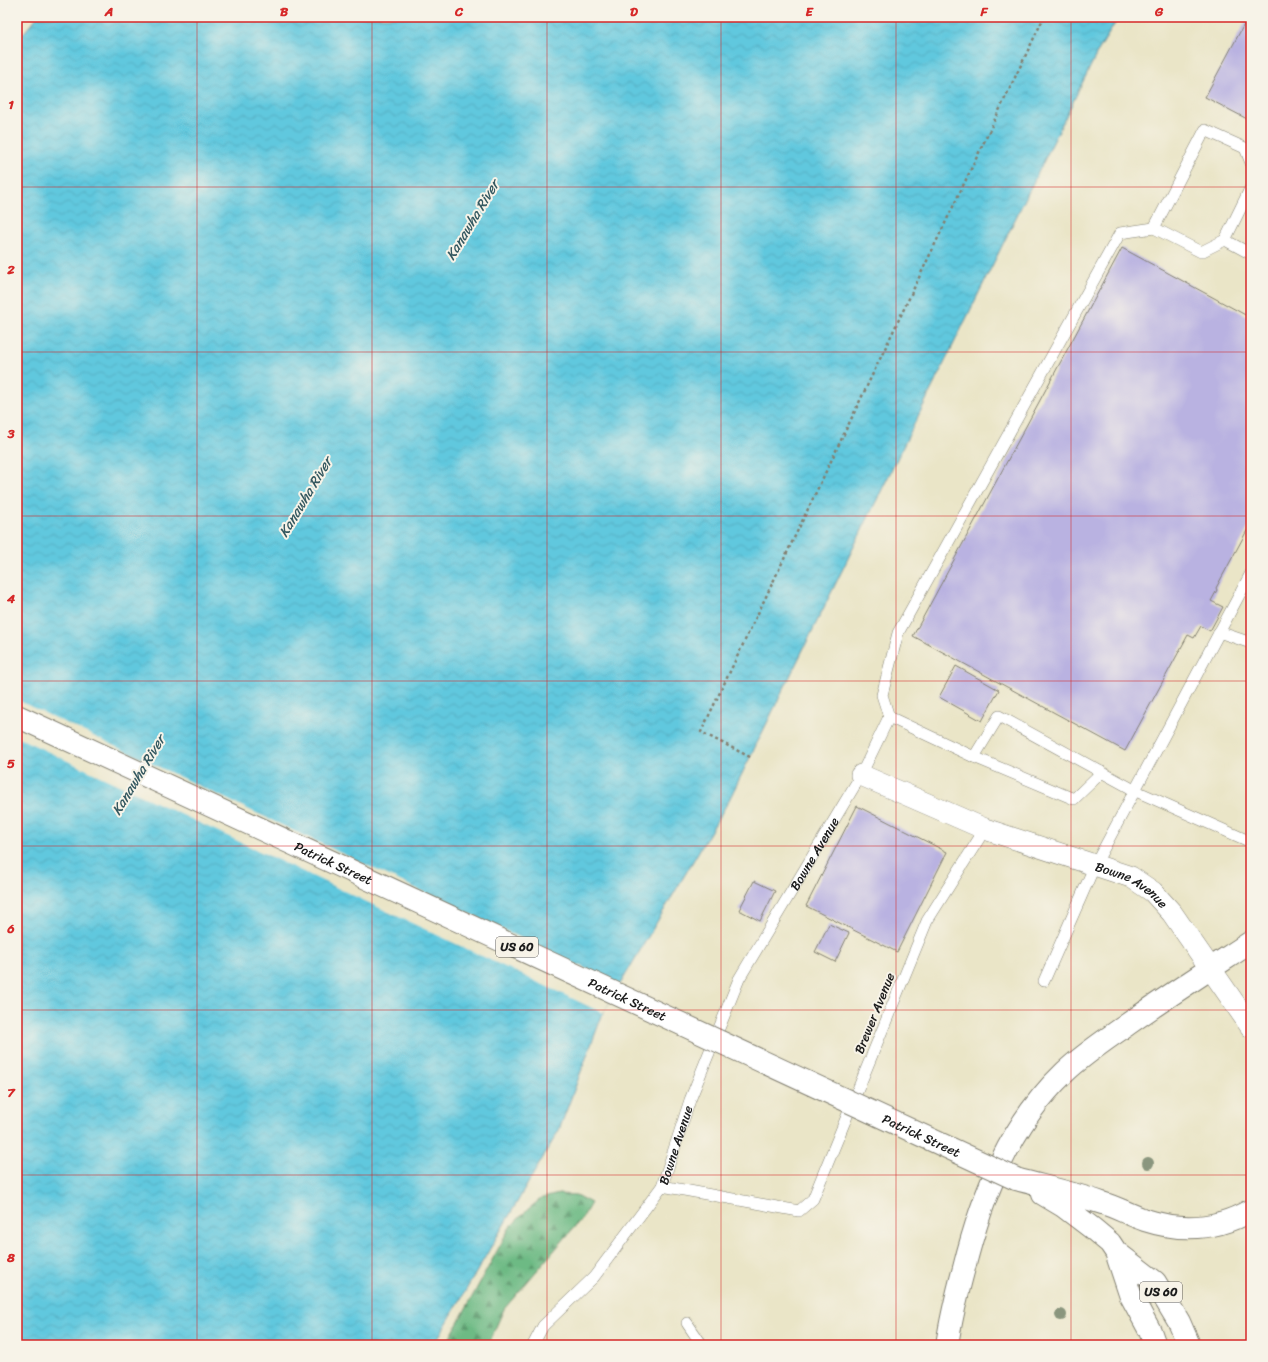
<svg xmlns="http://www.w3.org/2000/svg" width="1268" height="1362" viewBox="0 0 1268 1362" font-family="Sriracha,sans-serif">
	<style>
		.forest { fill: url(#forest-firs); stroke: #446b50 }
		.water { fill: url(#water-waves); stroke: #3e727d }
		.pier { fill: #eae5c7 }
		.building { fill: #b9b2e1 }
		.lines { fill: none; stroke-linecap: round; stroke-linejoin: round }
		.service-casing { stroke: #838072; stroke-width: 12 }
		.minor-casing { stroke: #838072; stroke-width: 22 }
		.primary-casing { stroke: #838072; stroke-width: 24 }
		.path { stroke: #838072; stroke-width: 2.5; stroke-dasharray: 3 3; stroke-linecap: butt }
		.service { stroke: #fff; stroke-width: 11 }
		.minor { stroke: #fff; stroke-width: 21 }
		.primary { stroke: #fff; stroke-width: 22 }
		.primary-bridge-casing { stroke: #838072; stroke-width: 24; stroke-linecap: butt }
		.primary-bridge { stroke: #fff; stroke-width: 22 }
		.tree { fill: #8a967e }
		.grid { fill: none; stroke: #d62828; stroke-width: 1; stroke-opacity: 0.55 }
		.labels { text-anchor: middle; stroke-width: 4; stroke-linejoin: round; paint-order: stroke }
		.shield { fill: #f7f3e8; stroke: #5e5c59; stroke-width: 1 }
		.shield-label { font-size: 12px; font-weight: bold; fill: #1c1c1c }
		.street-label { font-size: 13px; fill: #1c1c1c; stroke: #f7f3e8 }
		.water-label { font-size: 14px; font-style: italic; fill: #345860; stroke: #f7f3e8 }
		.neatline { fill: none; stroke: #d62828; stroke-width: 1.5 }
		.grid-label { font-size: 13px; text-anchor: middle; font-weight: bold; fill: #d62828 }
	</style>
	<defs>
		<pattern id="forest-firs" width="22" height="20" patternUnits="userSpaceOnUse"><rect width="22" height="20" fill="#6dba84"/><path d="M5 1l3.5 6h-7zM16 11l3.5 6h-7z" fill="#59966b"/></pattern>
		<pattern id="water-waves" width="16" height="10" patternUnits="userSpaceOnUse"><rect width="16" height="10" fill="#61c8de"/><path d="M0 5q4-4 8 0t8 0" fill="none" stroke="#54abbe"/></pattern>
	</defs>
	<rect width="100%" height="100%" fill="#f7f3e8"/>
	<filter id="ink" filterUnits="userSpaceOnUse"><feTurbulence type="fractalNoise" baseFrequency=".025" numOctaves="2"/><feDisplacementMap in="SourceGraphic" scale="8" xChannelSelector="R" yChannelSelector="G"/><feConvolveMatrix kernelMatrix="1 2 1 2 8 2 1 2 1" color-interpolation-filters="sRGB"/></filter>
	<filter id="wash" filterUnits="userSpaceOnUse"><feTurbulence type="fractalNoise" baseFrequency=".012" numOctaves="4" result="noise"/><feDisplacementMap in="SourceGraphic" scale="16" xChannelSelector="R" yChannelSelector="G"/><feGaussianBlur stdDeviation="0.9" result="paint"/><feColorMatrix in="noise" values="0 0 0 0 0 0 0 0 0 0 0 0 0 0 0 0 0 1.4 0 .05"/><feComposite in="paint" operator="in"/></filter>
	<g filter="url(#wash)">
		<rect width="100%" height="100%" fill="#eae5c7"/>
		<path class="forest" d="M559,1194L576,1195L591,1203L583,1217L504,1309L488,1345H446L510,1227L527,1210L542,1198Z"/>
		<path class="water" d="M37,17H1119L1098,51L728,802L603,1013L559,1130L434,1345H17V41Z"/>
		<path class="pier" d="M17,700L620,985L603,1013L17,737Z"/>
		<g id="blocks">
			<path class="building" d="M1248,17H1251V121L1205,97Z
				M1122,248L1251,318V523L1216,588L1217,590L1211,601L1223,607L1210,631L1201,626L1194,638L1188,635L1125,751L913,636Z
				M956,666L999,690L982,721L939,697Z
				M857,806L947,852L897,952L806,906Z
				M754,881L775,891L760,921L739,910Z
				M829,924L849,933L835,962L815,952Z"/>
		</g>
	</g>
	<g filter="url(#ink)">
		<use href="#blocks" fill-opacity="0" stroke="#838072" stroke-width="1"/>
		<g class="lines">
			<defs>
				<g id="service">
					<path d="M1251,163L1245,148L1205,130L1154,228L1201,252L1225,240L1251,254"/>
					<path d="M1225,240L1251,187"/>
					<path d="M1219,632L1251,643"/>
					<path d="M889,717L882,695L898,633L1120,233L1154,228"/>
					<path d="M974,757L1074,799L1102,772"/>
					<path d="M1044,981L1095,865L1251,573"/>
					<path d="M662,1186L799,1211L813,1199L927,921L985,829"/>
					<path d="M687,1323L702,1345"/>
					<path id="s1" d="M533,1345L543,1326L594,1277L662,1186L690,1100L739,979L861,775L889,717L974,757L999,716L1136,791L1251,842"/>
				</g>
				<g id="minor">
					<path id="s2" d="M861,775L985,829L1131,877L1153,892L1172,913L1251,1027"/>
				</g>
				<path id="primary" d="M1016,1179C1045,1187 1074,1193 1102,1203C1116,1207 1130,1215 1145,1220C1182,1232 1217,1230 1251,1210
					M1043,1194L1063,1206L1092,1228L1110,1243L1116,1252L1155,1282L1179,1322L1189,1345
					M1116,1252L1130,1294L1150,1331L1155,1345
					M947,1345C951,1319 957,1294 964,1268C982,1196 1010,1124 1065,1072C1084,1054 1107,1039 1128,1024C1168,996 1210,969 1251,942"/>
			</defs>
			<use href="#service" class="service-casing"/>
			<use href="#minor" class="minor-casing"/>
			<use href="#primary" class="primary-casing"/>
			<path class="path" d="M750,757L701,732L1044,17"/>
			<use href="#service" class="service"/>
			<use href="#minor" class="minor"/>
			<use href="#primary" class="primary"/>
			<defs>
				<g id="primary-bridge">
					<path id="s3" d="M17,716L1016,1179"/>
				</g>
			</defs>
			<use href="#primary-bridge" class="primary-bridge-casing"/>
			<use href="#primary-bridge" class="primary-bridge"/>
		</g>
		<g class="tree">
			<circle cx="1148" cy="1163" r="6"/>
			<circle cx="1061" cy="1315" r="6"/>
		</g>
	</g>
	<path class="grid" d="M197,17V1345M372,17V1345M547,17V1345M721,17V1345M896,17V1345M1071,17V1345M17,187H1251M17,352H1251M17,516H1251M17,681H1251M17,846H1251M17,1010H1251M17,1175H1251"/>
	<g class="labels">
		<g class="shield">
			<rect x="496" y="937" width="42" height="20" rx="3"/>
			<rect x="1140" y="1282" width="42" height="20" rx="3"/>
		</g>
		<g class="shield-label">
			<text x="517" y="951">US 60</text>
			<text x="1161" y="1296">US 60</text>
		</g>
		<g class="street-label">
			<text dy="5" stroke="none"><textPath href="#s1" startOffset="573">Bowne Avenue</textPath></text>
			<text dy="5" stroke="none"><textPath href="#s3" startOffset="349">Patrick Street</textPath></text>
			<text dy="5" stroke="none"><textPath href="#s2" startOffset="293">Bowne Avenue</textPath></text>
			<text dy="5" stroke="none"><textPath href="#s3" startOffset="673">Patrick Street</textPath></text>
			<text transform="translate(874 1013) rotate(-68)" y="5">Brewer Avenue</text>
			<text dy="5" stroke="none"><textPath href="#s3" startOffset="997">Patrick Street</textPath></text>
			<text dy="5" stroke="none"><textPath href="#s1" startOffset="249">Bowne Avenue</textPath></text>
		</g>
		<g class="water-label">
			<text transform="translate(472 220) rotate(-59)" y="5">Kanawha River</text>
			<text transform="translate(305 497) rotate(-59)" y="5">Kanawha River</text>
			<text transform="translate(138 775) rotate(-59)" y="5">Kanawha River</text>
		</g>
	</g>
	<rect width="1268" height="1362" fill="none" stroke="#f7f3e8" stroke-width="44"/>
	<rect x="22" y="22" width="1224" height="1318" class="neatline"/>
	<g class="grid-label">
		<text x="109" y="16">A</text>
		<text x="284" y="16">B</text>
		<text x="459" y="16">C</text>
		<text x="634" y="16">D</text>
		<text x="809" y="16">E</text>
		<text x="984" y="16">F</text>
		<text x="1159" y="16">G</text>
		<text x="11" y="109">1</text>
		<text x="11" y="274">2</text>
		<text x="11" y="438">3</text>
		<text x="11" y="603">4</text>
		<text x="11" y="768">5</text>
		<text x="11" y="933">6</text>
		<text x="11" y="1097">7</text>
		<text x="11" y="1262">8</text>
	</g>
</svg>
